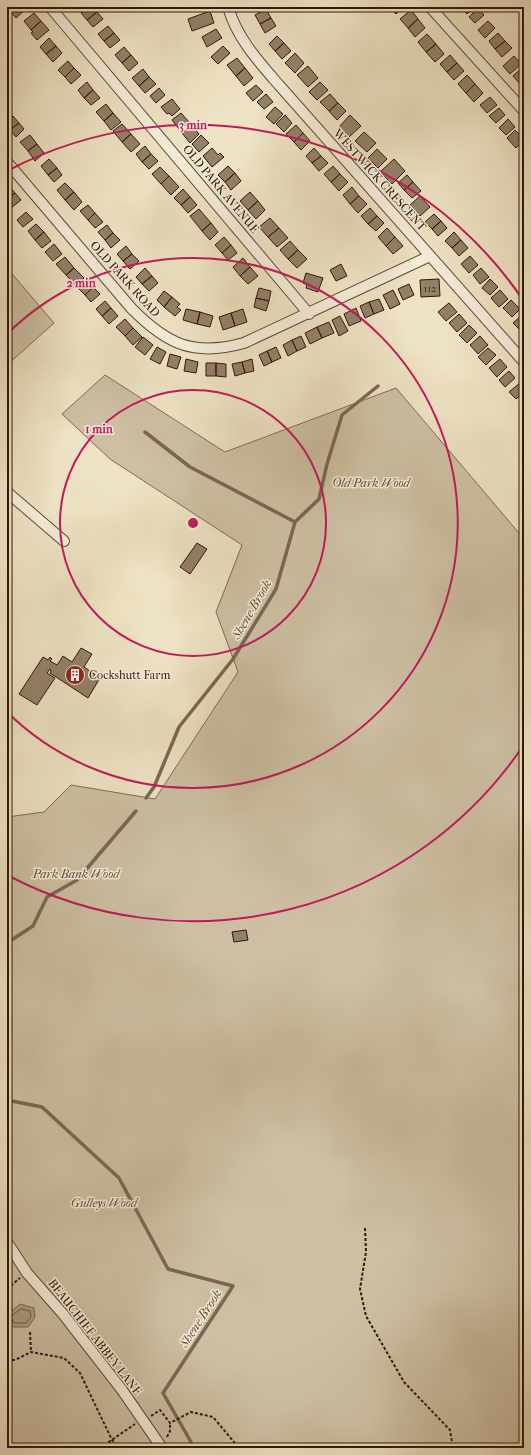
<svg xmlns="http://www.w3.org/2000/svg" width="531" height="1455" viewBox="0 0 531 1455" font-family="'IM FELL French Canon',serif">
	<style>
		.green { fill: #cdbfa3; stroke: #806a56 }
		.water { fill: #ad9c83; stroke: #7c6652 }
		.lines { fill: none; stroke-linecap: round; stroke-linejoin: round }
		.shore { stroke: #705846; stroke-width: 1 }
		.stream { stroke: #7c6652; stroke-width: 3.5 }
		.building { fill: #938069; stroke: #321508 }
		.minor-casing { stroke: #614837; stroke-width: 12 }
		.path { stroke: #321508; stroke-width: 2; stroke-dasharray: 3 2; stroke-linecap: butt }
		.minor { stroke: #f3ecd8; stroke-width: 10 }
		.ring { fill: none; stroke: #c2185b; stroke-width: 2 }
		.labels { text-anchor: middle; stroke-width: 3; stroke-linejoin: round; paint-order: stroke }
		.number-label { font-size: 10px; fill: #4a3020 }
		.street-label { font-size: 12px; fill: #321508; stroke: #f3ecd8 }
		.park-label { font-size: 12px; font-style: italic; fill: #604836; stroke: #f3ecd8 }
		.poi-label { font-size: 12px; fill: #321508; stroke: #f3ecd8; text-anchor: start }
		.water-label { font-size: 13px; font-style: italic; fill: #634b39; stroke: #f3ecd8 }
		.centre { fill: #c2185b; stroke: #f3ecd8; stroke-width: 2 }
		.ring-label { font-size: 12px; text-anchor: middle; font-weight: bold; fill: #c2185b; stroke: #f3ecd8; stroke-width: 3; stroke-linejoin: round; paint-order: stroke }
	</style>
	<rect width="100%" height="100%" fill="#ede2c3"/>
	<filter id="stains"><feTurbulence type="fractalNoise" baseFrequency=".005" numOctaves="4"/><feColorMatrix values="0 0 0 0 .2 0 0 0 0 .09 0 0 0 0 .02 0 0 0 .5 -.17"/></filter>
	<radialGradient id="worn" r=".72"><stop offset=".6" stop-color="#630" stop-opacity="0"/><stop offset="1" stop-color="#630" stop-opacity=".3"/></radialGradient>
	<path class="green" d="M7,268L54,323L7,365Z
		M105,375L225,452L396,388L524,539V1448H7V817L44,812L71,785L155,799L238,672L216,612L242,545L110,459L62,414Z"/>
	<path class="water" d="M20,1304L34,1308L35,1317L28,1327H9L8,1314Z"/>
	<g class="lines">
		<path class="shore" d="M21,1309L30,1311L31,1317L26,1323H14L11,1317Z"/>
		<path class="stream" d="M145,432L190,467L295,522
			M146,798L154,787L179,727L233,659L276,589L295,522L319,499L327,464L342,415L378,386
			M7,943L33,926L47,897L77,880L136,811
			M7,1100L42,1107L119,1178L168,1269L233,1286L163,1393L191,1442"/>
	</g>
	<path class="building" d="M13,7H24L26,9L16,18L9,10Z
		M88,7H92L97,12L87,20L81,13Z
		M390,7H404L396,14Z
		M460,7H475L467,14Z
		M478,8L484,15L475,23L469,17Z
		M266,9L271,18L260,24L255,15Z
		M411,10L418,19L408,28L400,19Z
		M210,11L214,23L192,31L188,19Z
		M97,12L103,19L93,27L87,20Z
		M34,13L41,21L31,30L24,21Z
		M271,18L276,26L265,33L260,24Z
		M418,19L425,28L415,37L408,28Z
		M41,21L49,30L37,40L31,33L33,32L31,30Z
		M488,21L495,28L485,38L478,30Z
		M108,26L114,33L104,41L98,34Z
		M216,29L222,38L207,47L202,37Z
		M114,33L120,40L110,48L104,41Z
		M498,33L505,41L495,49L489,41Z
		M427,34L436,44L426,52L418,42Z
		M277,36L284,43L275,51L269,44Z
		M49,38L56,46L46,54L40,47Z
		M505,41L512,48L502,57L495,49Z
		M284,43L291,51L282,59L275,51Z
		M436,44L444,54L435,62L426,52Z
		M56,46L62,53L53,62L46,54Z
		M223,46L230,53L218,64L211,57Z
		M124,47L131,55L122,63L115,55Z
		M295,53L304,63L295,73L285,63Z
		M131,55L138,63L129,71L122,63Z
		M450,55L457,63L447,72L440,64Z
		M514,56L521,64L510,74L503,66Z
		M237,58L245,68L236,76L227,65Z
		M68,61L74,68L65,77L58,70Z
		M457,63L464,71L454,80L447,72Z
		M308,66L318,78L308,87L297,75Z
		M523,67L524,80L520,84L513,76Z
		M74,68L81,75L71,84L65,77Z
		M245,68L253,78L244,86L236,76Z
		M143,69L149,77L139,86L132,78Z
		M467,75L475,84L466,93L458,84Z
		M149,77L156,84L145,93L139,86Z
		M87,82L93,90L84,98L78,90Z
		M320,82L328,90L317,100L309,92Z
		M475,84L483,93L474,102L466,93Z
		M256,85L263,92L253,101L246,93Z
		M159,88L165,95L156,103L150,96Z
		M93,90L100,98L91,105L84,98Z
		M266,94L273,102L264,109L257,102Z
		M330,94L338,103L329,111L320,102Z
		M490,97L497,105L487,113L480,105Z
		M172,99L180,109L172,116L169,113L167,114L161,107Z
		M338,103L346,111L337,120L329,111Z
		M106,104L113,113L104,121L96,112Z
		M275,107L283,114L274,124L266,117Z
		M499,108L505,115L496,123L489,116Z
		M113,113L121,122L111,130L104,121Z
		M181,113L189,122L179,129L172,120Z
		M285,115L292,123L284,132L276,124Z
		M350,115L361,126L349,137L339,127Z
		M13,116L19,123L10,130L7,127V121Z
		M508,119L515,127L506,135L499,128Z
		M19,123L24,129L16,137L10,130Z
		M122,124L131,134L122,142L113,131Z
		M191,125L199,134L190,143L182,133Z
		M296,125L303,133L294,142L286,134Z
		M515,130L524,139L516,148L507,138Z
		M364,132L376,143L367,152L355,141Z
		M303,133L310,141L301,150L294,142Z
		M131,134L140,144L131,152L122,142Z
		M30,135L37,144L28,151L20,142Z
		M201,135L209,143L199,152L192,144Z
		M37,144L44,153L35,161L28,151Z
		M145,146L151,154L142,162L136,154Z
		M212,148L218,155L220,153L224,157L212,167L203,156Z
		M314,148L321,156L312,163L306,156Z
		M377,149L387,159L378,168L368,158Z
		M151,154L158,161L149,169L142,162Z
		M321,156L328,163L319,171L312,163Z
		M49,159L57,168L48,175L41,166Z
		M394,159L405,171L392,184L380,172Z
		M228,166L235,173L225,182L218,175Z
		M333,166L340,174L331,182L324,174Z
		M160,167L169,176L161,184L152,174Z
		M57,168L62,175L54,182L48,175Z
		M235,173L241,181L231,190L225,182Z
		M340,174L348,182L339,191L331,182Z
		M407,175L413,182L404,190L398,183Z
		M169,176L179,187L171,195L161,184Z
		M413,182L421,191L412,198L404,190Z
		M65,183L74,192L65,200L57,190Z
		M9,186L15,193L7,200V187Z
		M352,187L359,196L350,204L343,195Z
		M183,189L190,197L181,205L174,198Z
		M74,192L82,202L74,210L65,200Z
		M250,192L258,201L248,210L240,201Z
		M15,193L21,200L11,208L7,204V200Z
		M359,196L367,204L358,213L350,204Z
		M420,196L430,207L420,216L410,205Z
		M190,197L197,205L188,213L181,205Z
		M258,201L265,210L256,219L248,210Z
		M88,205L95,213L88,220L80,211Z
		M370,208L377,216L368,224L361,216Z
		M199,209L211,223L202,231L190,216Z
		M26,212L33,219L23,227L17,220Z
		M95,213L103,222L95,228L88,220Z
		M434,214L441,221L432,229L425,222Z
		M377,216L384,223L376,231L368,224Z
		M270,218L279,228L268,237L259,227Z
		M441,221L447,228L438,236L432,229Z
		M211,223L218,232L210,240L202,231Z
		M36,224L44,232L35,240L28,231Z
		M107,225L113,233L105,240L98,232Z
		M279,228L288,238L277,247L268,237Z
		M387,228L395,237L386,246L378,237Z
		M44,232L51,241L42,248L35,240Z
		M454,232L461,240L452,248L445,241Z
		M113,233L120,240L111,248L105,240Z
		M224,237L231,245L222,253L215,245Z
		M395,237L403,246L393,254L386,246Z
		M461,240L468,248L459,256L452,248Z
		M290,241L298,250L288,259L280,250Z
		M54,244L62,254L53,261L45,252Z
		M231,245L237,253L228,260L222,253Z
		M126,246L132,254L123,261L117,254Z
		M298,250L307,259L297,268L288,259Z
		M132,254L139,261L130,269L123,261Z
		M470,256L478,265L469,273L461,264Z
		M65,257L74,268L66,275L56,264Z
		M243,258L250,267L240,276L233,267Z
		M341,264L347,276L336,281L330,270Z
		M250,267L258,276L248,284L240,276Z
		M74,268L84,278L76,286L66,275Z
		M145,268L152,276L142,284L136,277Z
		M481,268L489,277L480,284L473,275Z
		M306,273L323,278L318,292L306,288L307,285L303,283Z
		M152,276L158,283L149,291L142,284Z
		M439,279L440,296L421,297L420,280Z
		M490,279L498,287L490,295L482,288Z
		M87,280L93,287L85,295L78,288Z
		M409,284L414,295L403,300L398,289Z
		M93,287L100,294L91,302L85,295Z
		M259,288L271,291L269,301L256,298Z
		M393,290L400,304L390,309L383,295Z
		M500,290L508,299L499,307L491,298Z
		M164,291L172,297L164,307L157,300Z
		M172,297L180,304L177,307L181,310L175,316L164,307Z
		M256,298L269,301L266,311L254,307Z
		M379,299L384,310L374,314L369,302Z
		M511,300L520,309L512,317L503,308Z
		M105,301L111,308L102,316L96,309Z
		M369,302L374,314L365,318L360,306Z
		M449,303L457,312L446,321L438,312Z
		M111,308L118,316L109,324L102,316Z
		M356,308L361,321L349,326L344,314Z
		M186,309L200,312L197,324L183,320Z
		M243,309L247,322L235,326L231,313Z
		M200,312L213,316L210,327L197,324Z
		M231,313L235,326L223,330L219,317Z
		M459,314L467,323L457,332L449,323Z
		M522,315L524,317V328L521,331L513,323Z
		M340,316L348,331L339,336L332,320Z
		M125,319L133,328L125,336L116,327Z
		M329,322L334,333L322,338L317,327Z
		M469,325L477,333L467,343L459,335Z
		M317,327L322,338L310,344L305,333Z
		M133,328L142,337L133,345L125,336Z
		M301,336L306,347L297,351L292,340Z
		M480,336L488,345L478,354L470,345Z
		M143,337L153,345L145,355L135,347Z
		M292,340L297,351L288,356L283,345Z
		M157,347L166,352L160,364L150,359Z
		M276,347L281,358L272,362L267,351Z
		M488,348L496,355L486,365L478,357Z
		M267,351L272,362L264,366L259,355Z
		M170,354L181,357L177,369L167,366Z
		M186,359L198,362L196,373L184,371Z
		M252,359L254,371L245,373L242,362Z
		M500,359L507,367L497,377L489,368Z
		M242,362L245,373L235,376L232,364Z
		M206,363H216V376H206Z
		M216,363L226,364V377L216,376Z
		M509,371L515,378L505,387L499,380Z
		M520,383L524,387V392L516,399L509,392Z
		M197,543L207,549L190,574L180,567Z
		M81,648L92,654L84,667L100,678L88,698L50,673L51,671L50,669L47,673L55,678L37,705L19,694L43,657L48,660L50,657L52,659L50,661L57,665L63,656L72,662Z
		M246,930L248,940L234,942L232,932Z"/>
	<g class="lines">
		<defs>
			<path id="minor" d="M50,7L309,314
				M228,7C237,38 258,61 279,85L524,362
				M430,7L524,111
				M7,162L132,309C167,344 193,357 244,343L430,256
				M7,492L64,541
				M7,1242L27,1273L63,1314L122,1390L162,1448"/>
		</defs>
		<use href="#minor" class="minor-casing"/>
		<path class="path" d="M365,1228L366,1252L360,1289L366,1316L404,1382L450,1430L453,1448
			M7,1289L20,1278
			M30,1332L31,1352
			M7,1360H15L31,1352L64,1358L80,1373L112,1440L120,1448
			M151,1416L160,1410L170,1423L191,1412L213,1417L234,1442L236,1448
			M167,1437L170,1431V1423
			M100,1448L135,1424"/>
		<use href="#minor" class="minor"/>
	</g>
	<g class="ring">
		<circle cx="193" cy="523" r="133"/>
		<path d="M7 334A265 265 0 1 1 7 712"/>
		<path d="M523 746A398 398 0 0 1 9 876M9 170A398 398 0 0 1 523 300"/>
	</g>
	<defs>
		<symbol id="building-disc" viewBox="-11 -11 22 22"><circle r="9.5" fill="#8f2418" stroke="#f3ecd8"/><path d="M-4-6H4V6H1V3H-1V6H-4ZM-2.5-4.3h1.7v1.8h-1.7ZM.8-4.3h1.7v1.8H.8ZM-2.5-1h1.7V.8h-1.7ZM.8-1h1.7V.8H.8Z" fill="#fff"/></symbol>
	</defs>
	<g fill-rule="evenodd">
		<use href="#building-disc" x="64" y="664" width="22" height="22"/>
	</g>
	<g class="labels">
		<g class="number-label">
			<text x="430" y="292">112</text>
		</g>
		<g class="street-label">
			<text transform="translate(380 180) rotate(48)" y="4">WESTWICK CRESCENT</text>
			<text transform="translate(221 189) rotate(50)" y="4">OLD PARK AVENUE</text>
			<text transform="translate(125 279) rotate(48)" y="4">OLD PARK ROAD</text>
			<text transform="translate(95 1337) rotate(52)" y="4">BEAUCHIEF ABBEY LANE</text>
		</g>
		<g class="park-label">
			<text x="371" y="487">Old Park Wood</text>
			<text x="76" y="878">Park Bank Wood</text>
			<text x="104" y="1207">Gulleys Wood</text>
		</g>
		<g class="poi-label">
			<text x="89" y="679">Cockshutt Farm</text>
		</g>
		<g class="water-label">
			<text transform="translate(251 609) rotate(-60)" y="5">Shene Brook</text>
			<text transform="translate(200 1318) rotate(-57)" y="5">Shene Brook</text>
		</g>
	</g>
	<circle cx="193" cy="523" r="6" class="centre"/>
	<g class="ring-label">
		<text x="193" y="129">3 min</text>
		<text x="81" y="287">2 min</text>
		<text x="99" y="433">1 min</text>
	</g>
	<rect width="531" height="1455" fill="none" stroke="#ede2c3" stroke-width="24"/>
	<rect x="8" y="8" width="515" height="1439" fill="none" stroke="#321508" stroke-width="2"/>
	<rect x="12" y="12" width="507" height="1431" fill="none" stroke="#321508"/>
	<rect width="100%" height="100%" filter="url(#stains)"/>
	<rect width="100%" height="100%" fill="url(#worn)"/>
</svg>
